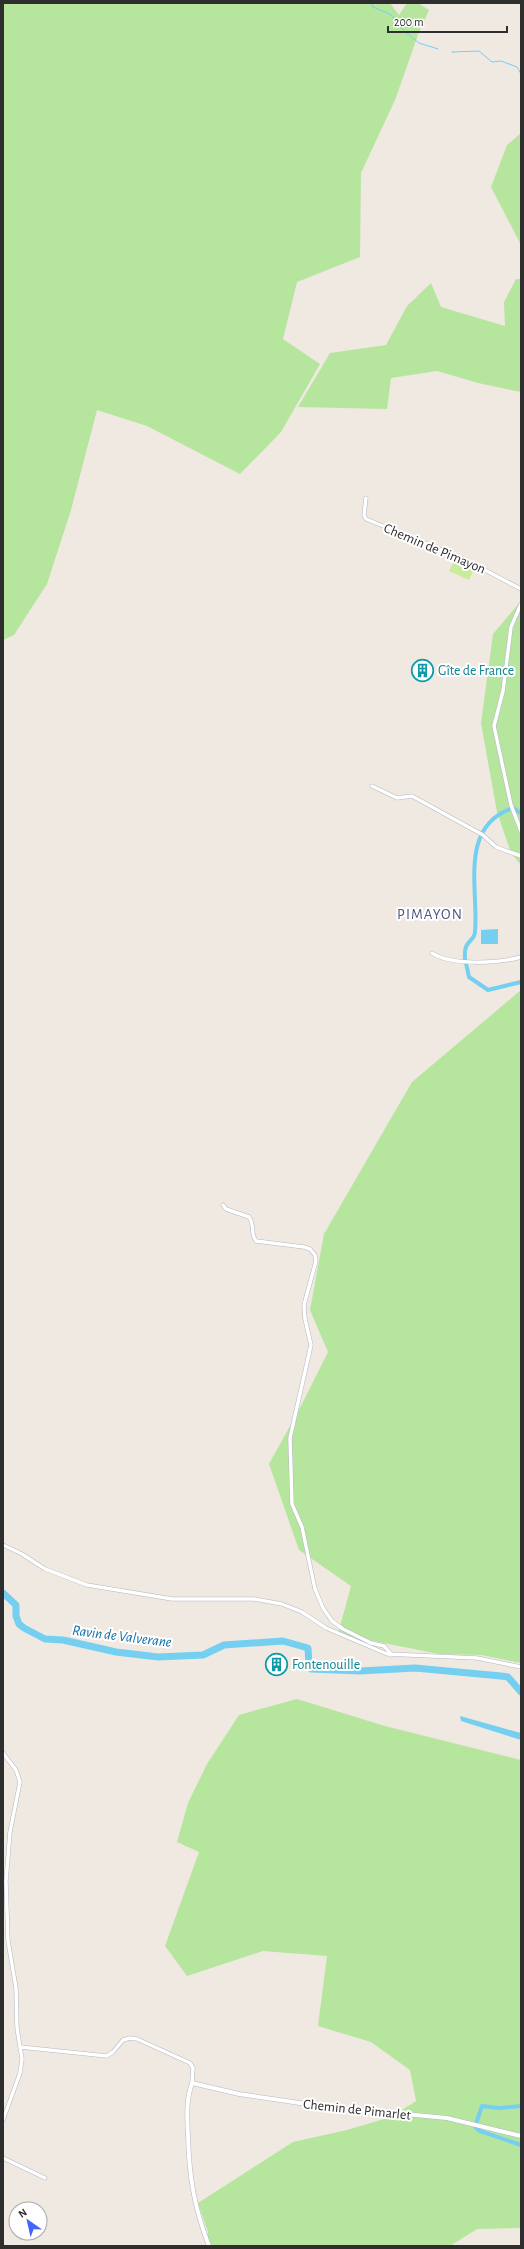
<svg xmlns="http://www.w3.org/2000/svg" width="524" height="2249" viewBox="0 0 524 2249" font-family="'Alegreya Sans',sans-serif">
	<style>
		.green { fill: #b6e59e }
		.pitch { fill: #c9ec9a }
		.water { fill: #75cff0 }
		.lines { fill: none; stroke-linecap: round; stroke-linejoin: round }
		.stream { stroke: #75cff0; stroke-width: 1 }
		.canal { stroke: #75cff0; stroke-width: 4 }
		.river { stroke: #75cff0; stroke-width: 7 }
		.minor-casing { stroke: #b4b7c1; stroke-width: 4.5 }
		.tertiary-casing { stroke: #b4b7c1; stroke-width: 5 }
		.minor { stroke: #fff; stroke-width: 3.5 }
		.tertiary { stroke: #fff; stroke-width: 4 }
		.labels { text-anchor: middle; stroke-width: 4; stroke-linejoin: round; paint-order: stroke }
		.street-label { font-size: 14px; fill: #2e2e2e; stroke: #fff }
		.culture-label { font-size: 14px; fill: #0d838f; stroke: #fff; text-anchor: start }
		.neighbourhood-label { font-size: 15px; letter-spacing: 1px; fill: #4d5680; stroke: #fff }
		.water-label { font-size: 15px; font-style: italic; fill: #0d6fa3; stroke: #fff }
	</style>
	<rect width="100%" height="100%" fill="#efe9e1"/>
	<path class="green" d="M3,3H390L399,15L407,3H418L429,10L419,32L395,100L361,173L360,257L297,282L283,339L320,364L281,432L240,474L147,426L97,410L71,510L47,584L14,635L3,640Z
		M521,133V245L491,187L507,145Z
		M516,279H521V392L478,383L437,371L391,378L387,409L298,407L330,353L386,345L407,306L431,283L441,307L505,326L504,302Z
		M521,601V865L511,853L497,812L481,723L493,634Z
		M521,990V1663L481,1655L439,1654L338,1634L351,1586L299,1550L269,1464L301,1406L328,1352L310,1310L324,1234L412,1082Z
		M297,1699L385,1726L521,1760V2228L477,2229L450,2246H206L208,2232L198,2203L293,2142L347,2130L391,2117L416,2101L410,2070L371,2042L318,2026L327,1956L263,1951L187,1976L165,1946L199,1852L177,1842L188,1803L207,1764L239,1715Z"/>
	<path class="pitch" d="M454,561L474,569L469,580L449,571Z"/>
	<path class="water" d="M498,929V944H481V930Z
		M460,1716L521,1733V1740L461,1721Z"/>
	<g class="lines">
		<path class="stream" d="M371,3L373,7L390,14L404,31L419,43L438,49
			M452,52L479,51L492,62L501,61L517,67L521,74"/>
		<path class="canal" d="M465,960C465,955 464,949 467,945C470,940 475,938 475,932C479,890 458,826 513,808L521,813
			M466,963L469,977L488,990L521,982
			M521,2106L499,2108L482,2106L475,2127L480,2131L521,2145"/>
		<path class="river" d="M3,1593L16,1605V1616L19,1624L24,1628L45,1639L63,1640L116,1652L158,1657L203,1655L224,1645L283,1641L308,1648L309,1665L311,1669L360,1671L415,1668L501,1676L508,1677L521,1692"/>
		<defs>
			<path id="minor" d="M366,498L364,515L366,519L464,559L521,589
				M521,604L511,627L503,691L494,726L511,805L521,831
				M372,786L397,798L412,796L483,835L496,847L521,856
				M432,953C451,966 500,963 521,957
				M223,1205L226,1209L249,1217C255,1225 250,1233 256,1241L304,1247L310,1249L315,1255L316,1261L304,1305L305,1319L311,1345L290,1438L292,1504L302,1527L315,1589L323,1608L332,1621L343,1629L371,1643L384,1646L392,1655
				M3,1545L22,1554L45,1569L87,1585L172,1599H254L282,1604L302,1612L326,1628L387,1654L477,1658L521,1667
				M3,1753L16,1770L20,1782L10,1832L6,1881L8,1941L16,1988L17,2028L22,2059L20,2073L3,2120
				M20,2047L107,2056L113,2052L123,2040L130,2038L137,2039L190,2063L193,2068L192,2083
				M3,2158L45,2178"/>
			<path id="tertiary" d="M209,2246C194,2207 189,2176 188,2135C187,2117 186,2100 192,2083L239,2094L320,2106L447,2118L521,2136"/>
		</defs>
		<use href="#minor" class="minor-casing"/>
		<use href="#tertiary" class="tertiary-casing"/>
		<use href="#minor" class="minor"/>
		<use href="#tertiary" class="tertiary"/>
	</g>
	<defs>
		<symbol id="building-ring" viewBox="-11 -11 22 22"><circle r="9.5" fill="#fff" stroke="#0f9aa8" stroke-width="1.5"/><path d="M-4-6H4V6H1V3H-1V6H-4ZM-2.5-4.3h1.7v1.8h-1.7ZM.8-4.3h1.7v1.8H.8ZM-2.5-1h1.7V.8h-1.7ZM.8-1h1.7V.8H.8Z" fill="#0f9aa8"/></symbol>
	</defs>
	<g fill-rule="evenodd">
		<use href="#building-ring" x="410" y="658" width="25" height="25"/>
		<use href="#building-ring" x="264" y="1652" width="25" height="25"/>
	</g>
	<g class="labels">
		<g class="street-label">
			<text transform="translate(435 548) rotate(23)" y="5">Chemin de Pimayon</text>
			<text transform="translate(357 2109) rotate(6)" y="5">Chemin de Pimarlet</text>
		</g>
		<g class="culture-label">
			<text x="438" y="675">Gîte de France</text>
			<text x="292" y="1669">Fontenouille</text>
		</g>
		<g class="neighbourhood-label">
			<text x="430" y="919">PIMAYON</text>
		</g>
		<g class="water-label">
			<text transform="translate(122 1636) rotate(7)" y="5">Ravin de Valverane</text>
		</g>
	</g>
	<rect width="524" height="2249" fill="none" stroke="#2e2e2e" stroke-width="8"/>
	<g transform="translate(28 2221) rotate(326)"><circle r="19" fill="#ffffff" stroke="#ababab"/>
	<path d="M0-3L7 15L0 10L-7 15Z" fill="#4264fb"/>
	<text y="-6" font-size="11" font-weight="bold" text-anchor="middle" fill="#2e2e2e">N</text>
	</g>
	<path d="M388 26v6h119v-6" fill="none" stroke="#2e2e2e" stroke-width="2"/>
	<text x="394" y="26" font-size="12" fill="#2e2e2e" stroke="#ffffff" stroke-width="3" paint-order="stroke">200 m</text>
</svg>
